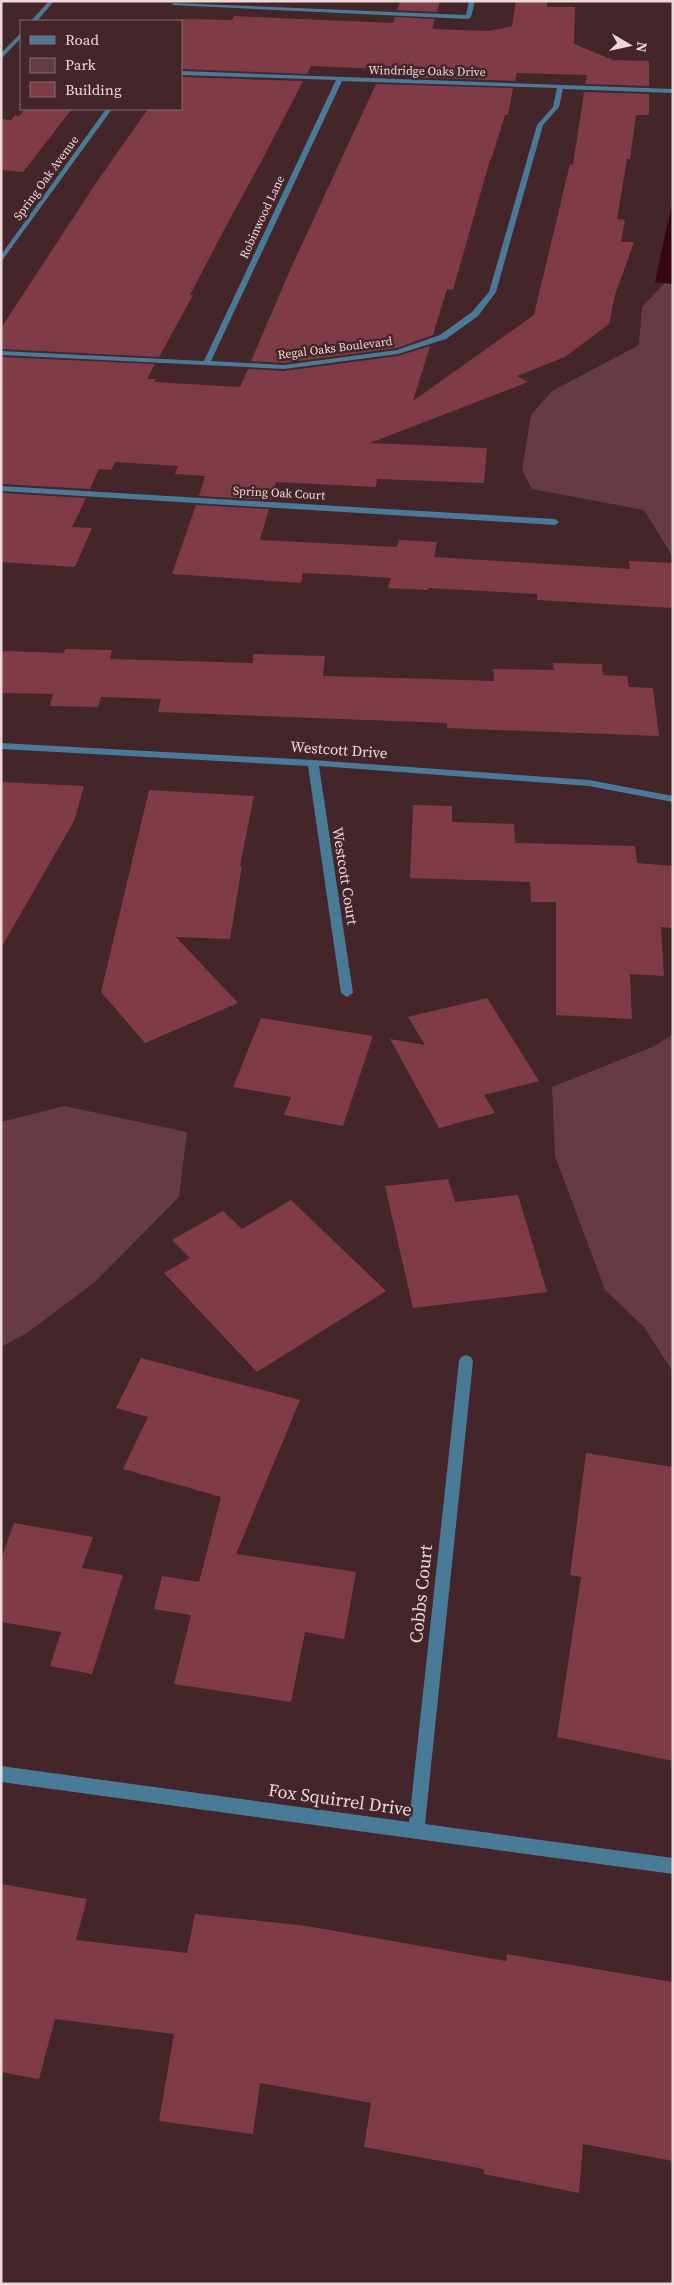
<svg xmlns="http://www.w3.org/2000/svg" width="674" height="2285" viewBox="0 0 674 2285" font-family="'Source Serif 4',serif">
	<style>
		.green { fill: #673b43 }
		.water { fill: #370614 }
		.building { fill: #803b49 }
		.lines { fill: none; stroke-linecap: round; stroke-linejoin: round }
		.minor { fill: #497b98; fill-rule: evenodd }
		.labels { text-anchor: middle; stroke-width: 5; stroke-linejoin: round; paint-order: stroke }
		.far-street-label { font-size: 12px; fill: #ecd7da; stroke: #43252a }
		.street-label { font-size: 15px; fill: #ecd7da; stroke: #43252a }
		.near-street-label { font-size: 18px; fill: #ecd7da; stroke: #43252a }
	</style>
	<rect width="100%" height="100%" fill="#43252a"/>
	<path class="green" d="M665,283L673,284V557L644,510L532,489L522,470L531,415L552,391L639,345L642,307Z
		M673,1034V1372L644,1327L605,1290L555,1156L552,1087L655,1046Z
		M64,1106L187,1132L179,1197L95,1282L27,1333L1,1347V1122Z"/>
	<path class="water" d="M673,198V284L655,282Z"/>
	<path class="building" d="M400,1H440L437,12L397,10Z
		M516,1H547V7H575L574,44L613,60L649,61V86L585,84L587,75L517,73L515,81L379,76L382,69L311,66L307,74L181,69V19L232,20L234,16L393,23L395,17L435,19L432,29L488,31L512,26Z
		M181,77L303,81L260,164L225,228L190,295H193L159,357L1,349V328L96,183L148,109H181Z
		M376,84L513,88L508,115H505L491,160H490L453,290L447,289L433,335L397,348L284,363L251,361L291,268Z
		M584,92L649,94V115H636L630,159H627L617,219L625,220L621,242H634L615,295L609,324L565,357L517,376L528,382L370,443L487,448L484,483L377,479L376,487L276,482L271,500L199,496L205,476L175,474L178,466L115,462L111,470L99,469L90,489L1,484V357L155,364L147,379H156L154,382L240,387L248,369L284,371L398,356L430,346L413,401L534,315L570,164L573,165Z
		M25,109H72L23,172L1,170V119L11,120L15,115L19,116Z
		M1,493L86,498L72,527L92,528L75,567L1,562Z
		M196,505L269,509L260,540L397,547L399,540L437,542L434,557L630,569L629,561L673,563V608L537,600V594L429,588L428,590L388,588L391,578L346,575L303,573L301,583L172,574Z
		M65,649L112,650L110,659L253,663V654L325,656L323,676L432,679L494,681L493,669L554,670L553,663L602,664L603,675L627,676L629,687L653,688L659,736L447,728V723L158,712L161,699L101,697L98,707L50,706L53,694L1,693V651L64,653Z
		M1,782L84,786L74,821L1,948Z
		M149,790L254,796L240,866H242L230,939L176,937L238,1003L145,1043L101,992Z
		M413,805L452,806V822L514,824L515,843L635,846L637,863L673,866V928L661,927L664,976L630,974L632,1019L556,1015V902H531L530,882L410,878Z
		M487,998L539,1081L484,1095L495,1113L439,1128L390,1039L425,1045L408,1017Z
		M261,1018L373,1036L343,1126L284,1115L291,1097L233,1087Z
		M448,1179L455,1202L518,1195L547,1292L413,1308L385,1186Z
		M291,1200L386,1291L257,1372L164,1273L190,1258L172,1240L223,1211L242,1229Z
		M141,1358L300,1400L236,1554L356,1572L344,1639L305,1632L291,1702L174,1684L191,1615L154,1609L162,1576L199,1582L221,1497L123,1469L148,1417L116,1408Z
		M586,1453L673,1467V1761L557,1737L581,1577L570,1575Z
		M14,1523L93,1537L82,1568L123,1575L92,1674L50,1666L61,1632L1,1622V1559Z
		M1,1884L87,1899L76,1940L187,1953L195,1914L307,1926L506,1961L507,1954L673,1982V2161L583,2144L579,2193L484,2174V2169L364,2147L371,2103L260,2083L253,2134L159,2121L174,2034L55,2019L39,2079L1,2072Z"/>
	<g class="lines">
		<path class="minor" d="M49,1H54L37,21H31Z
			M469,1H475L471,17L468,19L171,5L174,3L466,15Z
			M21,33V38L1,59V53Z
			M181,71L673,89V93L563,89L559,107L543,125L496,292L478,316L446,339L398,354L284,369L1,355V351L204,361L336,80L181,75ZM342,81L557,88L553,107L537,125L489,292L472,312L440,335L397,350L284,365L211,361Z
			M106,109H112L1,262V255Z
			M1,486L555,519L559,522L555,525L1,491Z
			M1,743L313,760L589,780L673,796V802L589,786L319,766L353,993L347,997L341,993L308,766L1,749Z
			M466,1355L471,1357L473,1361L425,1824L673,1858V1874L1,1782V1766L409,1822L459,1361L461,1357Z"/>
	</g>
	<g class="labels">
		<g class="far-street-label">
			<text transform="translate(427 71) rotate(1)" y="4">Windridge Oaks Drive</text>
			<text transform="translate(46 178) rotate(-54)" y="4">Spring Oak Avenue</text>
			<text transform="translate(262 217) rotate(-65)" y="4">Robinwood Lane</text>
			<text transform="translate(335 348) rotate(-7)" y="4">Regal Oaks Boulevard</text>
			<text transform="translate(279 493) rotate(3)" y="4">Spring Oak Court</text>
		</g>
		<g class="street-label">
			<text transform="translate(339 750) rotate(4)" y="5">Westcott Drive</text>
			<text transform="translate(345 876) rotate(81)" y="5">Westcott Court</text>
		</g>
		<g class="near-street-label">
			<text transform="translate(421 1594) rotate(-84)" y="6">Cobbs Court</text>
			<text transform="translate(340 1800) rotate(8)" y="6">Fox Squirrel Drive</text>
		</g>
	</g>
	<rect width="674" height="2285" fill="none" stroke="#ecd7da" stroke-width="5"/>
	<rect x="20" y="20" width="162" height="90" fill="#43252a" stroke="#876c70"/>
	<rect x="30" y="36" width="25" height="8" fill="#497b98" stroke="#876c70"/>
	<text x="65" y="45" font-size="15" fill="#ecd7da">Road</text>
	<rect x="30" y="58" width="25" height="15" fill="#673b43" stroke="#876c70"/>
	<text x="65" y="70" font-size="15" fill="#ecd7da">Park</text>
	<rect x="30" y="82" width="25" height="15" fill="#803b49" stroke="#876c70"/>
	<text x="65" y="95" font-size="15" fill="#ecd7da">Building</text>
	<g transform="translate(629 45) rotate(99)" stroke="#43252a" stroke-width="4" paint-order="stroke">
	<path d="M0-4L9 19L0 12L-9 19Z" fill="#ecd7da"/>
	<text y="-8" font-size="14" font-weight="bold" text-anchor="middle" fill="#ecd7da">N</text>
	</g>
</svg>
